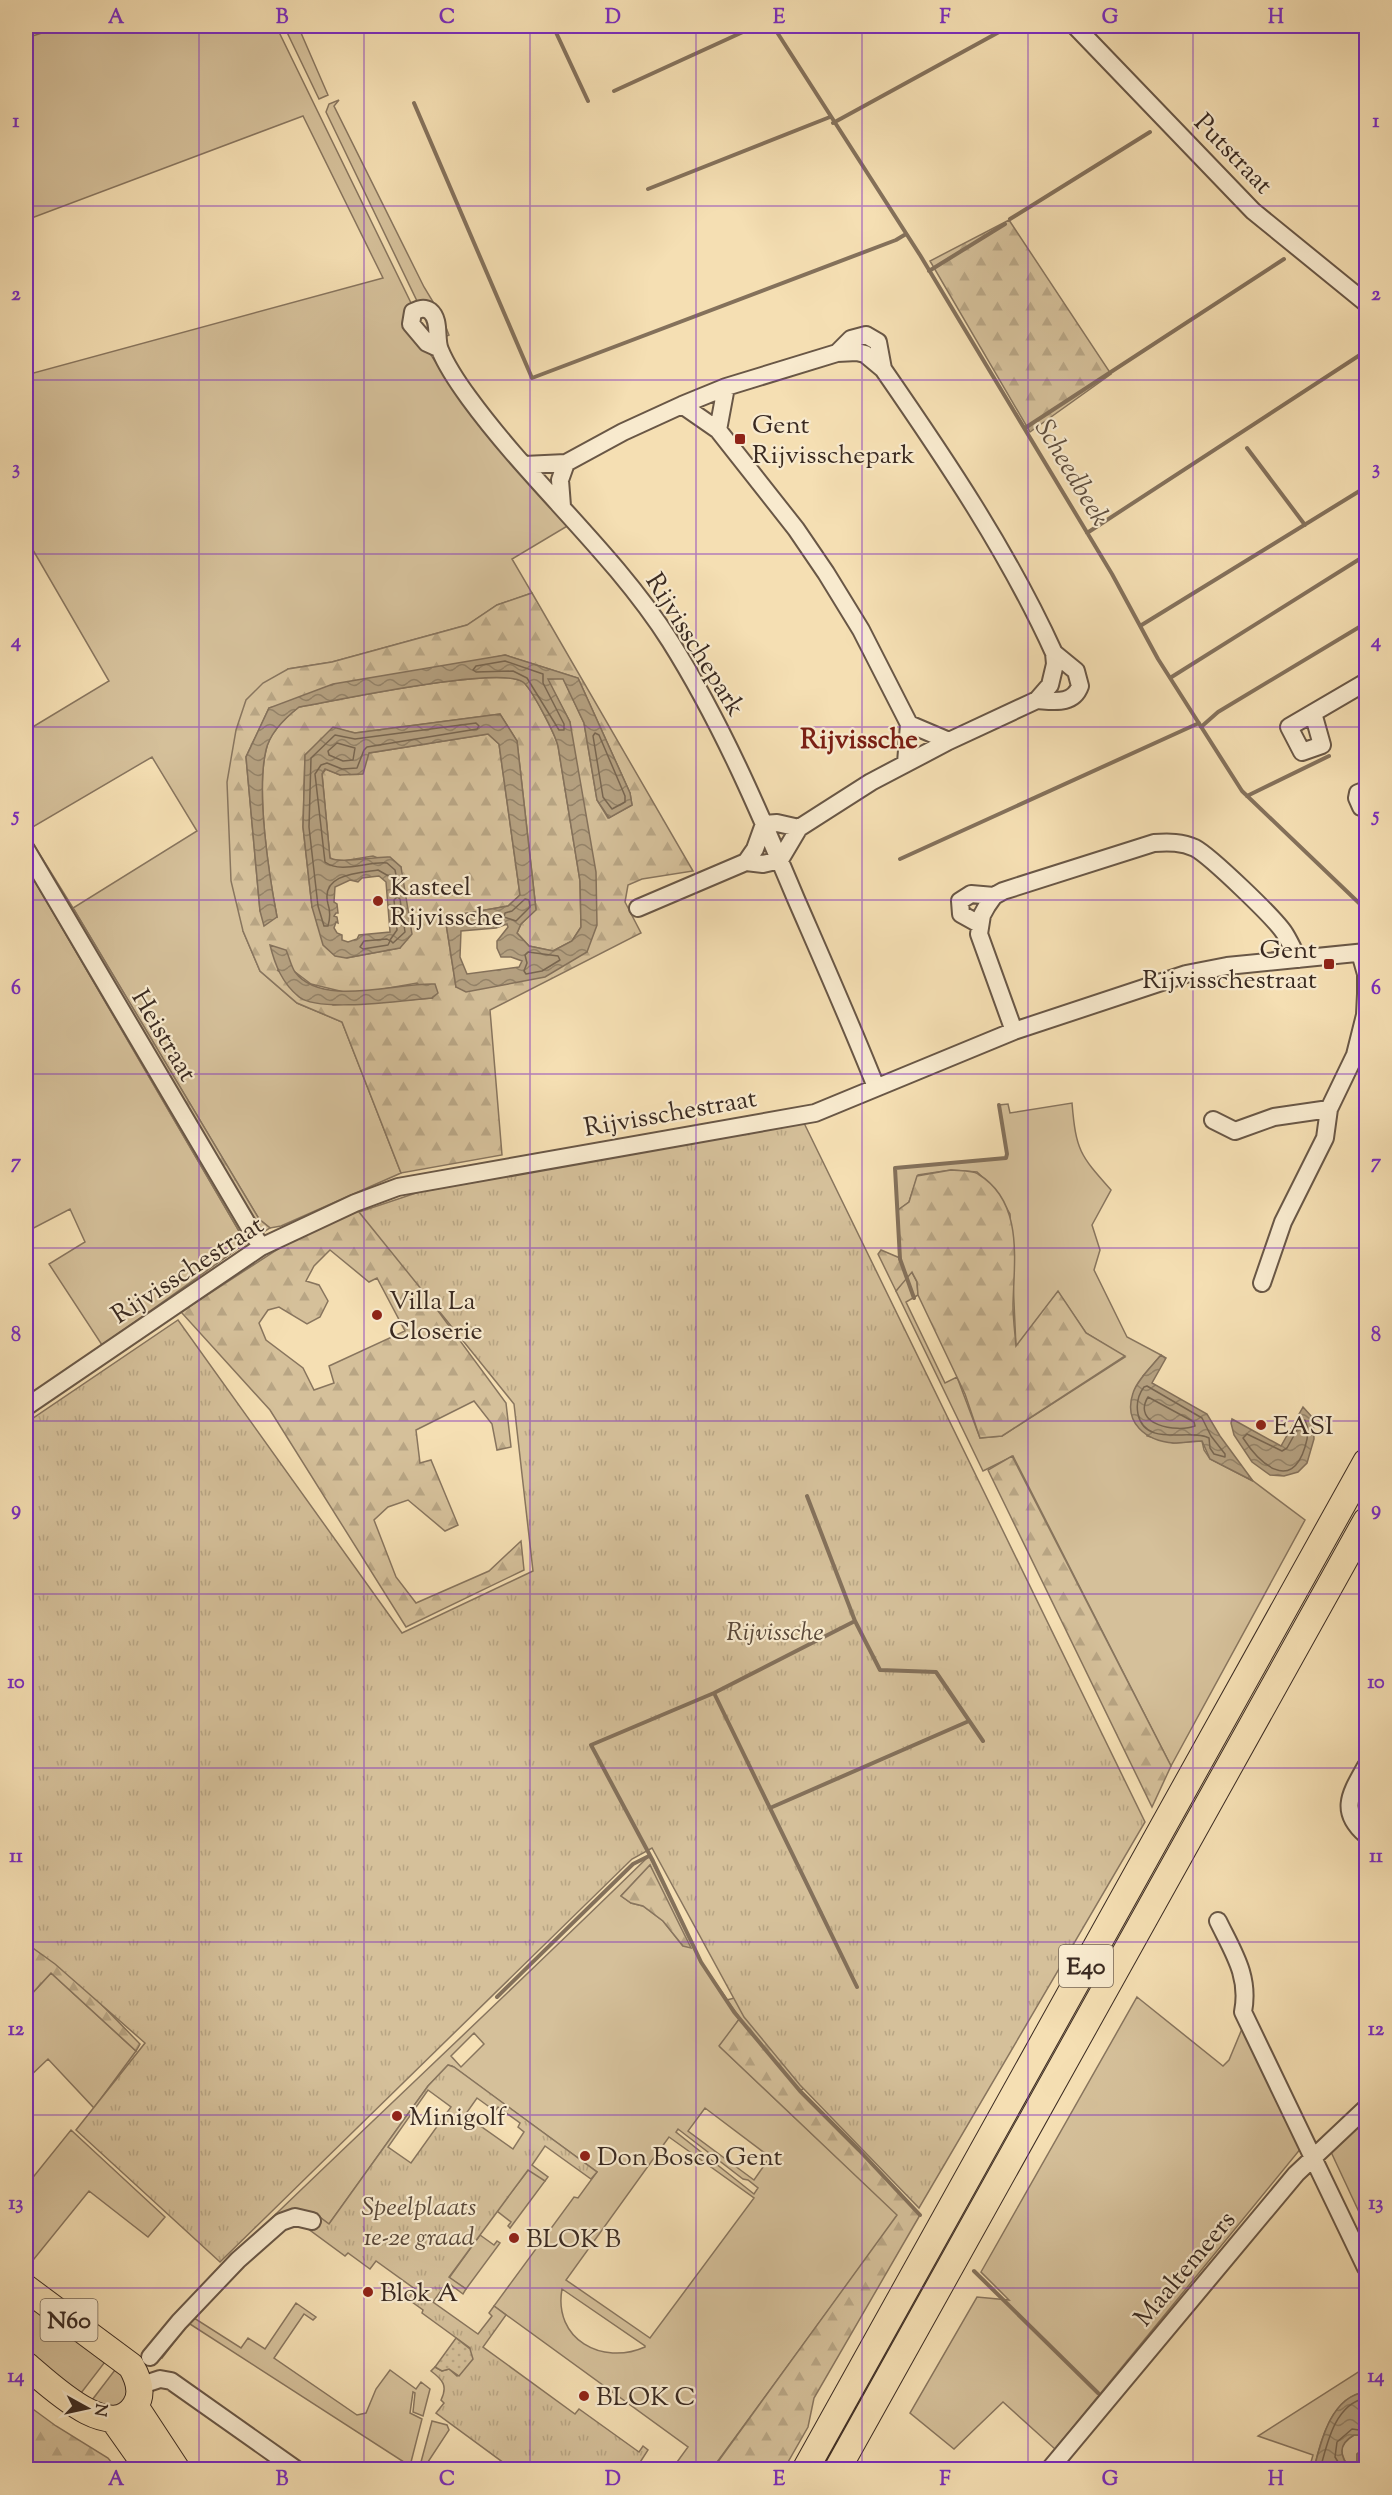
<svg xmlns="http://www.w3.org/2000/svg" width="1392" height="2495" viewBox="0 0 1392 2495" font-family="'Sorts Mill Goudy',serif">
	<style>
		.grass { fill: #d5c09a; stroke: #88755e; stroke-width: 1.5; fill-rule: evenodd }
		.forest { fill: url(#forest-firs); stroke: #88755e; stroke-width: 1.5; fill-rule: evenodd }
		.park { fill: url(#park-tufts); stroke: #88755e; stroke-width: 1.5; fill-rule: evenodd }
		.garden { fill: url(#garden-dots); stroke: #88755e; stroke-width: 1.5 }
		.water { fill: url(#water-waves); stroke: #84715b; stroke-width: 1.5; fill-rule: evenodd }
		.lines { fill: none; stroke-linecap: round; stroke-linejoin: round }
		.shore { stroke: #786651; stroke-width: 1.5 }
		.stream { stroke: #84715b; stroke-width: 4 }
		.minor-casing { stroke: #695746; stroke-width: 20 }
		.highway-casing { stroke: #3a2a21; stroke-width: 28 }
		.minor { stroke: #f8eace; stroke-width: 16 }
		.highway { stroke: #f5dfb3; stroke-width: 26 }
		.grid { fill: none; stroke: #7b2cbf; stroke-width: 1.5; stroke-opacity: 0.55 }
		.poi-dot { fill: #8f2418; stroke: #f8eace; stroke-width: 2 }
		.labels { text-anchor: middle; stroke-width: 4.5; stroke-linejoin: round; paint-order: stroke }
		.shield { fill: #f8eace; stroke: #736455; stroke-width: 1.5 }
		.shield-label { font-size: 24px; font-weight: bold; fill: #3a2a21 }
		.street-label { font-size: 26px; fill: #3a2a21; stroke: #f8eace }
		.poi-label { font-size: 26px; fill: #3a2a21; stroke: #f8eace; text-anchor: start }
		.park-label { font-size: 26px; font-style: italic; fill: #594839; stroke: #f8eace }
		.water-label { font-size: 27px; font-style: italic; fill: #5f4e3e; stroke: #f8eace }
		.neighbourhood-label { font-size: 27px; font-weight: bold; fill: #7a1f14; stroke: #f8eace }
		.neatline { fill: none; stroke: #7b2cbf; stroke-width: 2 }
		.grid-label { font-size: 20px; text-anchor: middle; font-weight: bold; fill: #7b2cbf }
	</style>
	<defs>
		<pattern id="forest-firs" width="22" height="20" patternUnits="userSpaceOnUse" patternTransform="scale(1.5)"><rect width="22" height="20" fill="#d5c09a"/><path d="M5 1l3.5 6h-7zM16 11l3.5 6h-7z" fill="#b8a584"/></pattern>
		<pattern id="park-tufts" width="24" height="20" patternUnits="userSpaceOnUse" patternTransform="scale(1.5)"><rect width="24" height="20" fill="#d5c09a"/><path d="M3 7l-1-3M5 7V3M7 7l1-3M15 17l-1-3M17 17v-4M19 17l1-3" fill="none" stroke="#b8a584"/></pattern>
		<pattern id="garden-dots" width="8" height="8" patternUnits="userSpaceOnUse" patternTransform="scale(1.5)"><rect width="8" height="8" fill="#d5c09a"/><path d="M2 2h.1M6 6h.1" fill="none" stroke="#b8a584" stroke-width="1.8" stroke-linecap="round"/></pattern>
		<pattern id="water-waves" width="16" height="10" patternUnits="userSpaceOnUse" patternTransform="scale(1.5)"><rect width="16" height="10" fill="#b5a181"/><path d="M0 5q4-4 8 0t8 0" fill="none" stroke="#948369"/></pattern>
	</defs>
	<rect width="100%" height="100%" fill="#f5dfb3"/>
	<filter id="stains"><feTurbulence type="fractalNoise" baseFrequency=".00333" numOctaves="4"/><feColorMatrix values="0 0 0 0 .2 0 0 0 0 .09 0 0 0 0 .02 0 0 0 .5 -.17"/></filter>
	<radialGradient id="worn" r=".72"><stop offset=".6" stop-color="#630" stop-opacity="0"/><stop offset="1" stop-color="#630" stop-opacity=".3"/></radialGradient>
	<path class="grass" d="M64,26H276L412,305L416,339L431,355L467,410L569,525L512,559L532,593L497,605L467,625L332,662L288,669L243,931L260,971L297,1003L342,1022L401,1173L281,1226L270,1228L259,1219L73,908L197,831L152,757L26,831V731L109,681L26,538V375L383,278L303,116L29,219L26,206V38Z
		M284,26H298L328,95L319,99Z
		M339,100L334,106L424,287L441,315L449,335L444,337L418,303L326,112L329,104Z
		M26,866L246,1243L102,1345L49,1264L85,1242L70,1209L26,1232Z
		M1072,1103C1076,1151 1080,1155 1111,1190L1092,1225L1100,1250L1094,1270L1127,1337L1161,1355L1143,1376L1147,1436L1173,1443L1202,1441L1204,1450L1210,1459L1253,1481L1305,1520L1171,1766L1013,1456L983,1471L896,1291L911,1271L917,1282L918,1295L906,1302L945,1383L957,1377L980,1438L1002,1436L1125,1357L1086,1333L1058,1292L1016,1347L1010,1214L995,1189L977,1172L951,1170L918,1175L909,1202L898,1210L895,1168L1006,1158L1007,1154L999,1105L1008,1104L1010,1113Z
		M649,1856L701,1962L740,2018L720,2047L898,2215L712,2469H672L688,2447L494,2306L574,2197L578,2198L597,2172L452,2066L448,2065L428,2086L329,2224L314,2213L300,2210L220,2268C362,2130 507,1995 649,1856ZM650,1865L683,1946L663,1921L643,1906L631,1903L621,1896ZM474,2033L484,2044L461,2067L451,2056ZM705,2108L770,2157L754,2180L688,2131ZM678,2129L743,2179L748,2180L758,2188L754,2194L676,2132ZM669,2137L754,2198L650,2338L566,2280ZM562,2289L645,2346V2347C602,2366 553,2339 562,2289Z
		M51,1973L136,2051L94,2108L48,2059L26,2080V2000Z
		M1137,1997L1223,2066L1229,2060L1244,2024L1302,2147L1055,2449L1003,2402L954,2449L910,2413L977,2297L1009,2300L981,2272Z
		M1366,2120V2227L1331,2152Z
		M71,2130L165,2217L148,2237L89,2191L34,2259L26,2252V2186Z
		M529,2169L545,2181L510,2228L508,2226L511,2222L497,2211Z
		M480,2235L494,2245L497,2241L500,2243L466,2289L449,2278Z
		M26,2296L108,2358L78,2397L26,2356Z
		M296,2303L316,2317L313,2320L304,2314L274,2358L357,2415L366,2413L376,2389L390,2370L416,2389L421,2382L430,2389L423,2416L413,2412L415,2393L413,2392L410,2413L422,2419L410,2466L190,2324L185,2328L162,2358L158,2356L191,2316L241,2348L248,2338L265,2349Z
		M118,2366L130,2388L122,2407L89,2404Z
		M1366,2367V2392C1332,2396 1320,2441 1314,2469H1309L1313,2455L1258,2436Z
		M432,2421L447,2425L449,2430L426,2465L421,2462Z
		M1354,2435H1363L1366,2440V2446L1357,2454V2465L1350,2469C1340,2455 1337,2445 1354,2435Z"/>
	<path class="forest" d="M1009,220L1111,374L1030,432L930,261Z
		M532,593L693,871L642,879L628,885L625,902L641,933L490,1010L502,1155L401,1173L342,1022L297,1003L260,971L243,931L231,881L227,782L236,730L246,700L263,683L288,669L332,662L467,625L497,605ZM505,655L578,678L630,793L632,805L608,818L597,800L584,723L563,678L547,679L570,722L587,952L456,987L445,917L508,906L520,895L499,744L488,734L369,753L340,775L326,769L322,774L330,858L337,862L373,856L401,867L400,948L347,958L312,907L303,827L305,755L333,728L355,733L500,714L517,741L536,909L521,924L517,933L529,946L553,951L572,941L581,927L580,881L558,746C555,734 532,689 523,682C500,665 335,701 299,707C285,718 270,732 266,750C256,792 269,875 277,917L260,911L246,757L269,708ZM277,970L295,972L311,984L344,992H366L417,983L432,998L333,1005Z
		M26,832L73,908L259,1219L270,1228L246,1243L26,866Z
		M951,1170C959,1171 972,1170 978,1174C1024,1202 1014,1260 1013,1305C1013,1319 1015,1333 1016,1346L1058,1291L1086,1333L1125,1356L1002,1436L980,1438L965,1394L918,1295L917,1282L912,1272L896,1291L878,1254L881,1250L900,1258L898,1210L909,1202L917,1176Z
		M362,1208L506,1403L511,1447L497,1450L492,1424L474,1401L416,1430L420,1463L431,1460L458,1525L445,1531L408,1500L388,1507L374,1520L396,1577L416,1603L489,1571L521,1541L524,1570L406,1627L270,1410L181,1312L281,1247ZM330,1250L369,1282L377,1278L405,1331L329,1366L334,1383L314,1390L303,1368L266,1340L259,1323L268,1310L279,1307L307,1324L320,1317L328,1301L319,1285L306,1281L314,1266Z
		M1012,1456L1171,1766L1152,1807L988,1470Z
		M650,1865L691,1948L683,1946L663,1921L643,1906L631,1903L621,1896Z
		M26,1927L140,2044L136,2051L51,1973L26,2000Z
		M783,1985L830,2070L800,2091L859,2150L920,2215L814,2398L808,2427L784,2469L712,2470L897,2215L719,2046L740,2018L727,2000Z
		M26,2404L56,2426L108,2458L117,2469H26Z"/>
	<path class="park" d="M804,1123L1145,1822L919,2208L800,2085L744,2017L652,1848L632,1859L220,2262L76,2130L145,2043L55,1964L26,1943V1423L178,1320L402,1633L533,1571L514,1404L359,1212L419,1192Z
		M448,2065L454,2067L597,2172L591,2179L545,2146L532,2165L548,2177L545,2181L528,2170L449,2277L466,2289L463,2294L447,2282L433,2302L478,2334L492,2316L489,2313L494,2306L506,2315L483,2347L575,2414L579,2409L639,2452L643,2446L648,2450L637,2467L639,2469H512L436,2413L444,2403L441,2400C448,2386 443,2380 431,2371L435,2367L442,2371L449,2369L457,2376L470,2348L422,2313L423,2310L408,2299L415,2289L376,2261L370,2269L348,2253L345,2256L307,2228L317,2215L329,2224L428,2086ZM428,2090L451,2107L411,2163L388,2147ZM477,2098L495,2111L498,2107L520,2123L518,2127L524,2132L513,2149L465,2115Z"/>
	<path class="garden" d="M456,2338L470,2349L473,2359L459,2376L449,2369L442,2371L435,2367Z"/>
	<path class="water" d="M505,655L578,678L630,793L632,805L609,818L597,800L584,723L563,679H548L570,722L596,872L597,925L587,952L545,977L466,992L456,987L445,917L508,906L520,895L499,744L488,734L369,753L363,774L340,775L325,769L322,774L330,858C342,864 374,856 390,857L401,867L412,934L400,948L346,958L335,956L323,945L312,907L303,827L305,755L333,727L355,733L500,714L517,741L536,910L521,924L517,933L529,946L553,951L572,941L581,927L580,881L558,746C555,734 532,689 523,682C500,665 335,701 299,707C285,718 270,732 266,750C256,792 269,875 277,917L264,926L260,911L246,757L269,708L333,684ZM379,876L386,882L390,932L359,935L357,939L348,942L342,940V935L337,933L334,928L336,922L338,923L337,917L334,916L336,913H338L337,904L334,902L335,887L350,880L358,882L362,878ZM507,924L508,927L497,941V948L501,957H511L522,961L519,967L467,974L460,957L461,931L496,928Z
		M270,945L286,950C289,956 291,966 295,972C322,1008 398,982 435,984L438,993L432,998C405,1000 320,1013 299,997C282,983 275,965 270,945Z
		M1161,1355L1166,1358L1152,1383L1207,1414L1220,1436L1253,1481L1210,1459L1202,1441C1193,1441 1183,1443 1174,1443C1146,1441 1123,1423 1133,1393C1137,1380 1152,1366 1161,1355Z
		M1303,1407L1313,1418L1314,1439L1307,1463L1298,1472L1284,1476L1270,1475L1252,1462L1234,1435L1231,1423L1232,1419L1281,1446Z
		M1366,2392V2440L1363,2435H1354C1337,2445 1340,2456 1350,2469L1357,2465V2454L1366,2446V2469H1314C1321,2441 1331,2396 1366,2392Z"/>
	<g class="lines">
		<path class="shore" d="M505,661L543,674V683L564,724V730H559L527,678L513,671L476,672L473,670L476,666Z
			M476,723L479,726L477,729L367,747L364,750L357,768L342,769L327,763L321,765L315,774L325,862C341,874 368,861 387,863L395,870L396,875L392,878L378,870C358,873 320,874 328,904C330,910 330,919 328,926H324L318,906L309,827L311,758L335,735L355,739Z
			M595,733L599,735L625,796V802L612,809L603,797L593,736Z
			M337,743L355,748L353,760L343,761L329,755L328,751Z
			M397,897L400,899L405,932L393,943L390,940L397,930L394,900Z
			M525,899L529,900L530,907L516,921L504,917L505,913L512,911Z
			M387,939L390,941L388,945L363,949L360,947L364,941Z
			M528,952L558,956L560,960L542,971L526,974L524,971L527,963L525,955Z
			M1147,1386L1202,1418L1211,1436L1225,1454V1457L1214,1454L1210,1448L1209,1438C1190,1428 1145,1448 1138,1414C1136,1404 1138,1395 1144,1387Z
			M1148,1397L1194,1422L1195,1426C1177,1433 1131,1425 1148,1397Z
			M1305,1420C1309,1428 1308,1438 1305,1447C1291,1493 1259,1463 1243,1438L1247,1434L1282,1451L1287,1448L1302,1421Z
			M1320,2470C1327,2443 1335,2404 1366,2398
			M1343,2470L1335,2457L1337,2442L1352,2429L1366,2431"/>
		<path class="stream" d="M553,26L588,101
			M773,26L920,255L1112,574L1158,659L1242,791L1360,904L1366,917
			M614,91L756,26
			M414,103L532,378L896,240L906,234
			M833,123L1010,26
			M648,189L830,117
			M1010,219L1150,132
			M929,271L1005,224
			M1025,428L1284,259
			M1247,448L1305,525
			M1087,533L1366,351
			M1140,626L1366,487
			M1170,678L1366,555
			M1201,727L1218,712L1366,623
			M1247,796L1329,756
			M900,859L1199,723
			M914,1298L900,1259L895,1168L1006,1158L1007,1154L999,1105
			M807,1496L855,1621
			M714,1693L857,1987
			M770,1808L969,1721
			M497,1997L633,1864L649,1856
			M920,2215L859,2150L800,2091L734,2012L701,1962L653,1861L591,1745L714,1693L855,1621L880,1670L936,1672L983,1741
			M974,2271L1098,2393"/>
		<defs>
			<path id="minor" d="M1075,26L1253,211L1366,303
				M438,348L427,343L411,324L413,312C419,309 424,307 430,311C441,320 435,339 440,350C447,367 458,383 469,398C531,483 613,552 670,641C721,722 759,811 796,899C823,961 851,1024 876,1087
				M837,353L851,339L866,335L878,342L883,369
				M682,405L718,430L796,529L826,573L861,630L909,724L906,763
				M718,430L726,387
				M524,465L566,463L623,432L682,405L726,387L837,353L857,352L865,354L883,369C946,460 1008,552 1054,653L1055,664L1050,685L1037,700L949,741L871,782L824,812L799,828L780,860L763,864L746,862L638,908
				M562,506L560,480L566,463
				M1037,700C1054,701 1073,705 1080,686L1076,671L1054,653
				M1313,713L1322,745L1302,752L1289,727L1366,682
				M909,724L949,741
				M1366,790L1358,793L1357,798L1361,807H1366
				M26,849L261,1247
				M746,862L755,849L764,824L777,823L799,828
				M979,924L961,914L960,901L971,894L994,896
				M1014,1031L979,934L982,915L987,906L994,896L1003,891L1154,843C1169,842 1182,842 1195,848C1210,856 1276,919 1285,934C1290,942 1294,951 1298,959
				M1213,1120L1235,1131L1274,1117L1329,1109
				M1262,1283L1283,1222L1325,1138L1329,1109L1355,1055L1365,1015L1366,994V974L1360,953
				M26,1407L261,1247L355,1203L398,1187L815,1113L1014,1031L1186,974L1227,966L1366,952
				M1366,1766C1351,1793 1338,1811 1366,1835
				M1218,1921C1233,1952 1250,1976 1243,2012L1366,2268
				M150,2357L179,2322L238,2260L281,2222L295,2217L312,2221
				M139,2386L160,2379L171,2381L297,2470
				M1049,2470L1296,2174L1366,2108"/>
			<path id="highway" d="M26,2288L131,2366C138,2378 144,2393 135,2406C110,2445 48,2383 26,2365
				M135,2406L177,2470
				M113,2419L149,2470
				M805,2470L1366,1462
				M837,2470L1366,1521"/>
		</defs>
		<use href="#minor" class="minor-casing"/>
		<use href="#highway" class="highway-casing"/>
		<use href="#minor" class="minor"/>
		<use href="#highway" class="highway"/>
	</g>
	<path class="grid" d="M199,26V2470M364,26V2470M530,26V2470M696,26V2470M862,26V2470M1028,26V2470M1193,26V2470M26,206H1366M26,380H1366M26,554H1366M26,727H1366M26,900H1366M26,1074H1366M26,1248H1366M26,1421H1366M26,1594H1366M26,1768H1366M26,1942H1366M26,2115H1366M26,2288H1366"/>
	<g class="poi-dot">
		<rect x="734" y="433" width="12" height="12" rx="3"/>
		<circle cx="378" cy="901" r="6"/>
		<rect x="1323" y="958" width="12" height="12" rx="3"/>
		<circle cx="377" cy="1315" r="6"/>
		<circle cx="1261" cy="1425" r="6"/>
		<circle cx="397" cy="2116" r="6"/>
		<circle cx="585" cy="2156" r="6"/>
		<circle cx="514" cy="2238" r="6"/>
		<circle cx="368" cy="2292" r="6"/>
		<circle cx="584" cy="2396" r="6"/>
	</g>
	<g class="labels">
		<g class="shield">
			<rect x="1059" y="1945" width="54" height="42" rx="4.5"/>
			<rect x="40.5" y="2299" width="57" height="42" rx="4.5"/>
		</g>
		<g class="shield-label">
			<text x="1086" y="1974">E40</text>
			<text x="69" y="2328">N60</text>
		</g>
		<g class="street-label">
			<text transform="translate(1234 153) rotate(46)" y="9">Putstraat</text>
			<text transform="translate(696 644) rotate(58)" y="9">Rijvisschepark</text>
			<text transform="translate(165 1035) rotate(59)" y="9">Heistraat</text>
			<text transform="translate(670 1112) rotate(-10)" y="9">Rijvisschestraat</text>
			<text transform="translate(187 1269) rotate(-33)" y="9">Rijvisschestraat</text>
			<text transform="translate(1184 2268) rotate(-50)" y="9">Maaltemeers</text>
		</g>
		<g class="poi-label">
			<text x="752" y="433">Gent<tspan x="752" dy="30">Rijvisschepark</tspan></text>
			<text x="390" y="895">Kasteel<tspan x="390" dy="30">Rijvissche</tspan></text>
			<text x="1317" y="958" text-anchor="end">Gent<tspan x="1317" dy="30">Rijvisschestraat</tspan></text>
			<text x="389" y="1309">Villa La<tspan x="389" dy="30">Closerie</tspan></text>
			<text x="1273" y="1434">EASI</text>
			<text x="409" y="2125">Minigolf</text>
			<text x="597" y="2165">Don Bosco Gent</text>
			<text x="526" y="2247">BLOK B</text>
			<text x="380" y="2301">Blok A</text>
			<text x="596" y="2405">BLOK C</text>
		</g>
		<g class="park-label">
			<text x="775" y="1640">Rijvissche</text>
			<text x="419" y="2215">Speelplaats<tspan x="419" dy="30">1e-2e graad</tspan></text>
		</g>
		<g class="water-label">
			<text transform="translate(1073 472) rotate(59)" y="9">Scheedbeek</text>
		</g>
		<g class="neighbourhood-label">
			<text x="859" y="748">Rijvissche</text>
		</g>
	</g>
	<rect width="1392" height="2495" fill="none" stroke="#f5dfb3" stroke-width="66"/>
	<g transform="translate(87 2408) rotate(98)" stroke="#f8eace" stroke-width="4.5" paint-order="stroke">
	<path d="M0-4.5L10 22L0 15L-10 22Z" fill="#3a2a21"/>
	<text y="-9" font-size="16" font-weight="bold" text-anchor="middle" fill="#3a2a21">N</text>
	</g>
	<rect x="33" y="33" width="1326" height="2429" class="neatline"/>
	<g class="grid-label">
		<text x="116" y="23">A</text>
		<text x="282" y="23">B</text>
		<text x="447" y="23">C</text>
		<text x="613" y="23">D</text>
		<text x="779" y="23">E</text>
		<text x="945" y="23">F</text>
		<text x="1110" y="23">G</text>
		<text x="1276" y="23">H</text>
		<text x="16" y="127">1</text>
		<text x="1376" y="127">1</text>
		<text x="16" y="300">2</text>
		<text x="1376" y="300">2</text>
		<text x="16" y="474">3</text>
		<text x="1376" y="474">3</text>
		<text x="16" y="647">4</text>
		<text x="1376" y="647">4</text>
		<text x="16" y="821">5</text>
		<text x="1376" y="821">5</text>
		<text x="16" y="994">6</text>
		<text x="1376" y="994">6</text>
		<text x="16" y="1168">7</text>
		<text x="1376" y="1168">7</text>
		<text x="16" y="1341">8</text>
		<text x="1376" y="1341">8</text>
		<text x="16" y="1515">9</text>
		<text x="1376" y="1515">9</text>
		<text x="16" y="1688">10</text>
		<text x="1376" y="1688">10</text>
		<text x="16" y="1862">11</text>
		<text x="1376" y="1862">11</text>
		<text x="16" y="2035">12</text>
		<text x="1376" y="2035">12</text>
		<text x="16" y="2209">13</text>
		<text x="1376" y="2209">13</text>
		<text x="16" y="2382">14</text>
		<text x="1376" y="2382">14</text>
		<text x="116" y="2485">A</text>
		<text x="282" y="2485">B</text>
		<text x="447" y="2485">C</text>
		<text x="613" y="2485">D</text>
		<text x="779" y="2485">E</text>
		<text x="945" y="2485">F</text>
		<text x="1110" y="2485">G</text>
		<text x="1276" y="2485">H</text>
	</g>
	<rect width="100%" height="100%" filter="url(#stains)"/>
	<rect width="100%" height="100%" fill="url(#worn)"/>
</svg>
